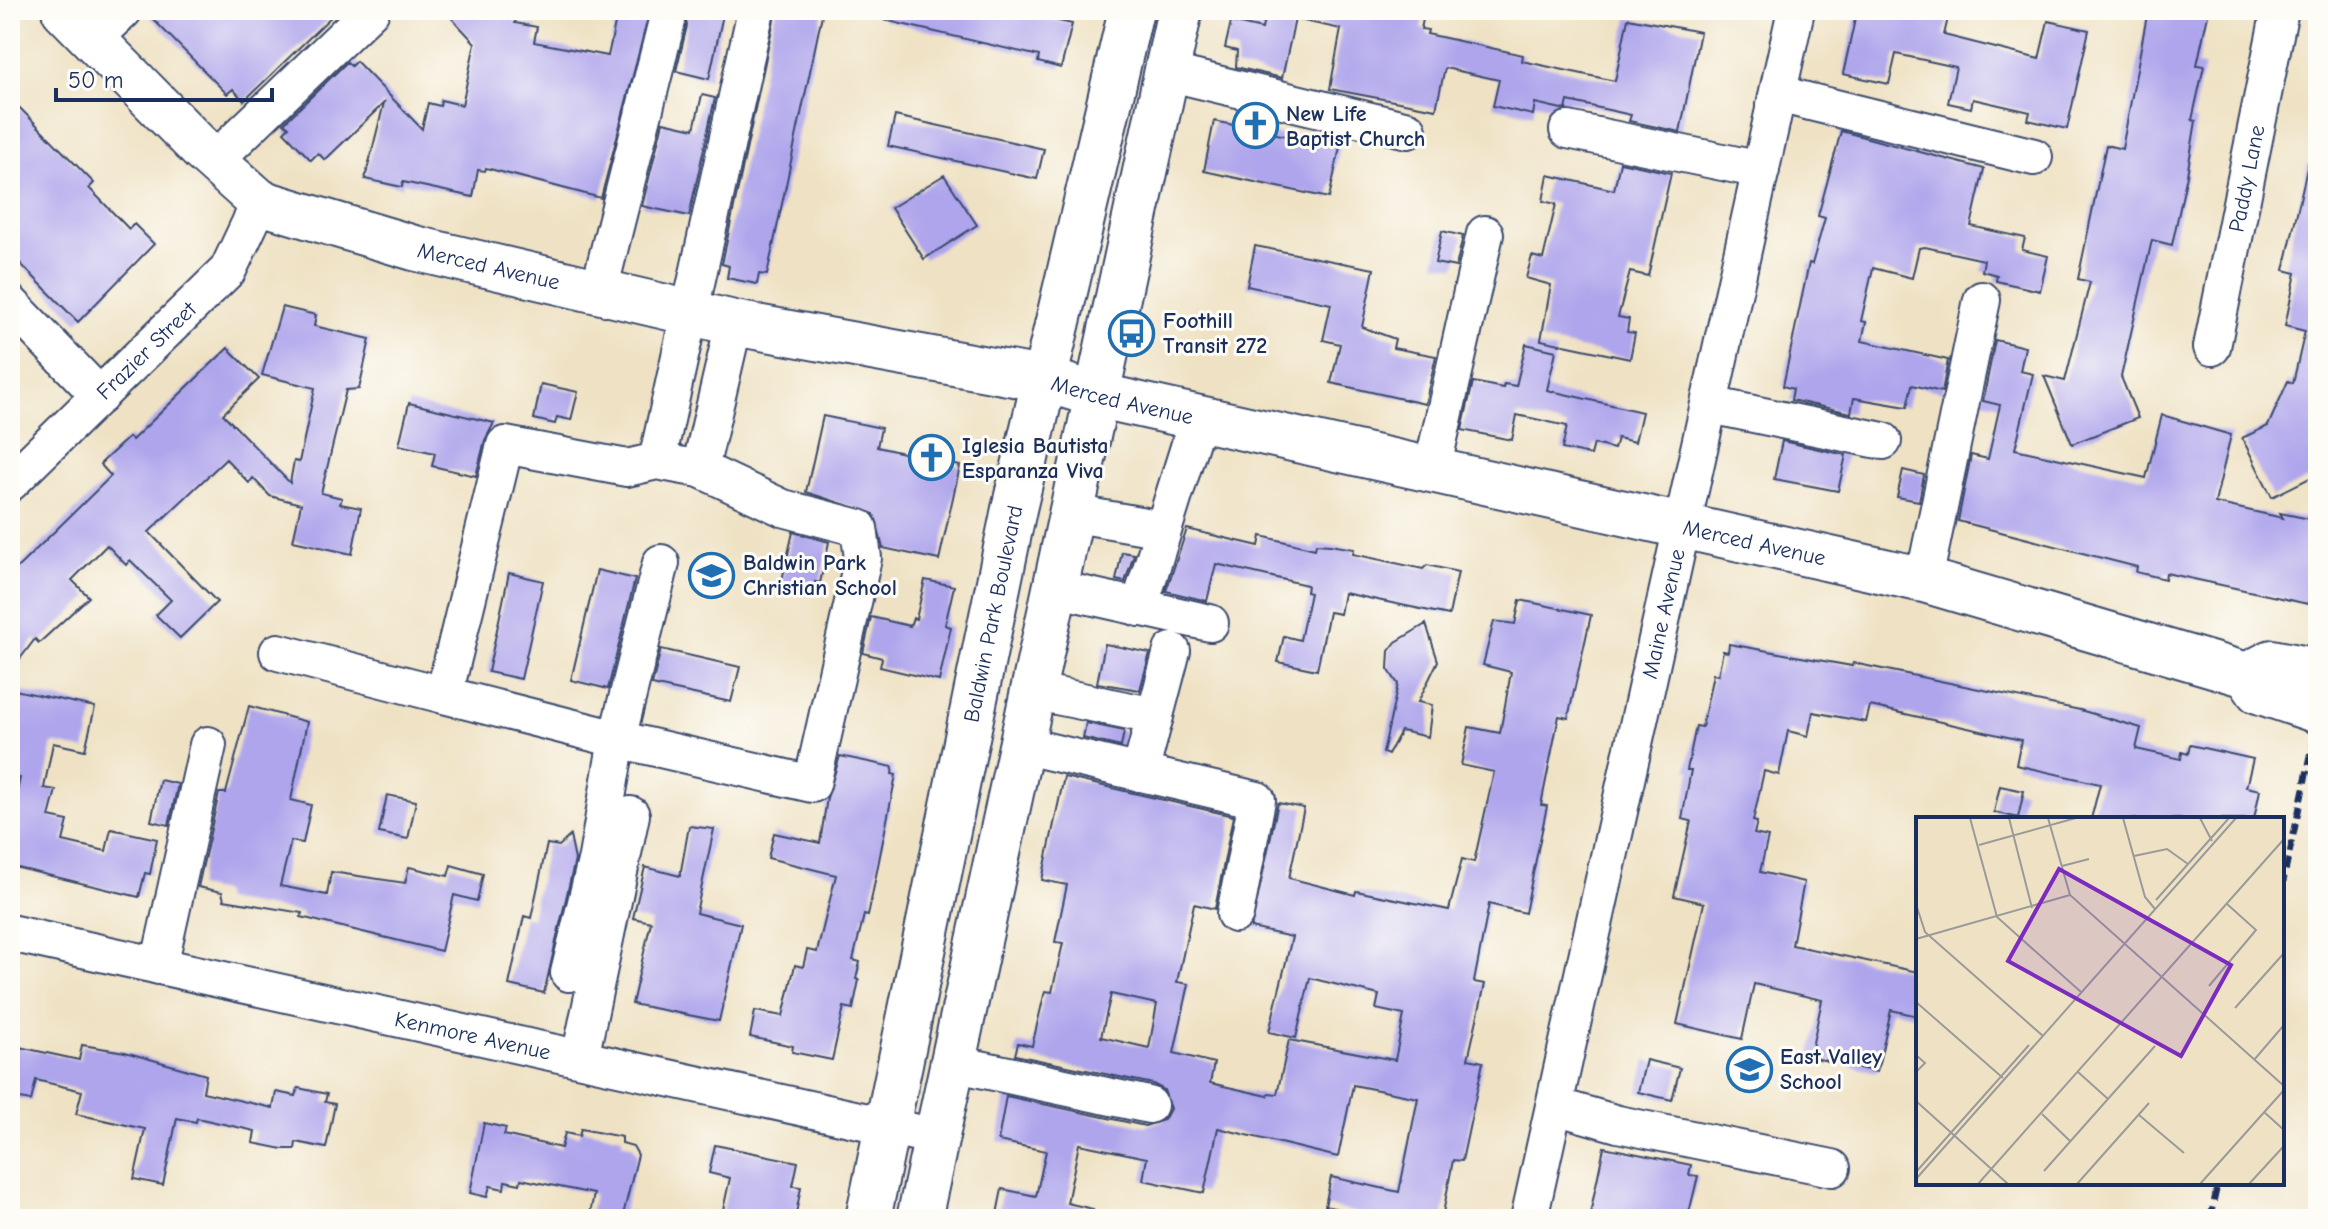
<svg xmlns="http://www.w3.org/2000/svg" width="2328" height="1229" viewBox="0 0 2328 1229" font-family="'Comic Neue',sans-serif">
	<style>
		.building { fill: #afa5ec; fill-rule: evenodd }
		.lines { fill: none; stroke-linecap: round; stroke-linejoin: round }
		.minor-casing { stroke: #3b4a6d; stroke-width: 40 }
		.major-casing { stroke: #3b4a6d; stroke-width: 48 }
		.minor { stroke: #fff; stroke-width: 36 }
		.major { stroke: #fff; stroke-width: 44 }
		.rail { stroke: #1b2f5e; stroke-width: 6; stroke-dasharray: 12 6; stroke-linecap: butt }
		.labels { text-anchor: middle; stroke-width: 6; stroke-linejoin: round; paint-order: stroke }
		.poi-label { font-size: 22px; font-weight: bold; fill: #1b2f5e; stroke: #fdfcf7; text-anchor: start }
		.street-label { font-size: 22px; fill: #1b2f5e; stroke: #fdfcf7 }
		.inset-road { fill: none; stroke: #9a9a9b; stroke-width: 2 }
		.view { fill: #7b2cbf; fill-opacity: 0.15; stroke: #7b2cbf; stroke-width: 4 }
		.inset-edge { fill: none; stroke: #1b2f5e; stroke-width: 4 }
	</style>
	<rect width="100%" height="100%" fill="#fdfcf7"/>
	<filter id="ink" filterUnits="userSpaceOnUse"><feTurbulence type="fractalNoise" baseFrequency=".0125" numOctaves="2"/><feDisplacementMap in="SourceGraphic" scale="16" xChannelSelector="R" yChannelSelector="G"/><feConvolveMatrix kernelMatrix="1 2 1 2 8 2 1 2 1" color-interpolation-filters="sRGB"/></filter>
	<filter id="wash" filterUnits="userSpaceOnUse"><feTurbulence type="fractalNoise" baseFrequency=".006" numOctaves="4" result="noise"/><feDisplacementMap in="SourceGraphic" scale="32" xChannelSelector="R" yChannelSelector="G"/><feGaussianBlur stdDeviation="1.8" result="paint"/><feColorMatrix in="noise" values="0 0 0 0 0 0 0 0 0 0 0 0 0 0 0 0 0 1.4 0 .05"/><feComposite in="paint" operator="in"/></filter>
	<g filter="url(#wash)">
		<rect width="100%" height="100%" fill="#efe2c4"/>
		<g id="blocks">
			<path class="building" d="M144,10H338L244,101L233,89L227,94Z
				M444,10H471L516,18L515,23L537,27L534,42L608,56L618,10H650L601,198L486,168L485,171L478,170L473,197L403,182L402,187L365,179L384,103L325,160L318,153L311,160L284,132L289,127L284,123L347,62L351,66L356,61L422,129L428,103L440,106L441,100L462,105L475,43Z
				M684,10H724L709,79L676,71L687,26Z
				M776,10H823L767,275L759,274L757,284L727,278L729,266L722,264Z
				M885,10H1010L1072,24L1061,68L1038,62L1039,56L884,20Z
				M1266,10H1297L1282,78L1236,67L1237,51L1225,48L1231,22L1262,29Z
				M1300,10H1425L1421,29L1428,30L1427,34L1523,55L1522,61L1615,81L1628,18L1700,32L1680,132L1629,121L1631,115L1568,101L1566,110L1535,103L1533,115L1493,106L1499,80L1445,68L1436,109L1330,89L1341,29L1299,20Z
				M1857,10H1933L1932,15L1948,18L1944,35L2039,59L2048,21L2089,30L2067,129L2028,120L2030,112L1973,99L1971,108L1948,103L1956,67L1896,54L1889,84L1843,74Z
				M2148,10H2209L2197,65L2204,66L2192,120L2196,121L2187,175L2172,245L2152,240L2121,377L2138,418L2072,444L2044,376L2065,381L2090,282L2078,279L2106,145L2122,149Z
				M702,95L715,98L689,216L642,206L663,122L694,129Z
				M10,98L94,183L89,188L129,229L134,224L154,244L78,322L10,253Z
				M895,116L1044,149L1037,179L888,146Z
				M1214,121L1340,147L1329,198L1204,171Z
				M1841,131L1984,169L1971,226L2025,238L2022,250L2048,256L2040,291L1996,281L1997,275L1982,271L1984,260L1925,247L1919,248L1912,278L1873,268L1861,321L1866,322L1862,341L1948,360L1942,392L1912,385L1907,407L1854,398L1851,413L1791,400L1793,389L1783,386L1809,263L1812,264L1825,218L1818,216Z
				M1620,162L1671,173L1648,276L1630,272L1618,317L1629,319L1627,332L1635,333L1630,359L1541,340L1551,285L1526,278L1532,256L1543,259L1556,204L1543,201L1548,175L1614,190Z
				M2308,164L2318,165V468L2312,477L2272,497L2242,438L2268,426L2288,381L2293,383L2305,331L2285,326L2296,273L2284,270Z
				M944,175L977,225L924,259L891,208Z
				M1442,231L1463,236L1456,267L1435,263Z
				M1255,246L1374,269L1362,327L1395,339L1393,348L1436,356L1425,404L1331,383L1340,344L1323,340L1331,304L1247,286Z
				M282,307L316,315L314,326L370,339L359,389L346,390L321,493L342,498L340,504L361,508L352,554L293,541L301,504L270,496L253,478L249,483L226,459L149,532L217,602L180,638L156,615L171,600L130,560L126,565L107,545L72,580L89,597L39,643L35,639L10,672V575L111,476L100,464L129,437L132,440L228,348L259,379L223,414L290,483L294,461L299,462L315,388L262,375Z
				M1995,340L2025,347L2020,371L2033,374L2015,449L2146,478L2162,415L2231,435L2215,503L2283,518L2280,513L2315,520L2312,532L2318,533V557L2308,604L2166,573L2165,579L2136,572L2137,567L1958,521L1971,455L1988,459L2000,405L1983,401Z
				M1526,344L1556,351L1547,390L1642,412L1635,442L1617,438L1614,449L1594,444L1591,455L1562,449L1567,426L1517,415L1512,440L1462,430L1473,382L1503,388L1504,384L1516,386Z
				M541,384L578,392L571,420L557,417L555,424L534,419Z
				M409,403L494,423L485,440L476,476L432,466L435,453L399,445Z
				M823,416L881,428L877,447L960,466L939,560L883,548L874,514L806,492Z
				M1782,441L1846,455L1838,491L1774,479Z
				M1903,470L1924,475L1919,501L1897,497Z
				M1187,529L1259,546L1261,536L1315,549L1316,544L1330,545L1354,549L1353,554L1423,569L1427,565L1458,572L1449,615L1344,593L1340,614L1329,612L1317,670L1278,662L1284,636L1300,640L1310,593L1306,592L1307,585L1216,564L1207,601L1166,591Z
				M793,532L829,542L820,583L815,582L812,596L780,589Z
				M1122,552L1134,554L1125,582L1116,580Z
				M597,570L635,579L608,689L571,680Z
				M509,573L543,581L521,679L488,672Z
				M925,580L954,586L945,625L951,627L939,681L880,667L882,658L863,653L871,617L910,626L913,618L916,619Z
				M1520,600L1591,615L1568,718L1559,716L1541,805L1547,806L1525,913L1489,904L1474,982L1485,984L1468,1059L1483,1062L1462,1161L1453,1160L1442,1219H1369V1216L1325,1206L1331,1177L1399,1192L1418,1098L1353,1085L1338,1157L1218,1128L1204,1193L1143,1180L1147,1158L1079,1144L1067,1203L1093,1209L1092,1219H996L1002,1189L1036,1196L1046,1151L998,1141L1006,1096L1145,1126L1164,1120L1170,1109L1164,1090L1153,1084L1015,1055L1018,1043L1032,1046L1045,991L1052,992L1063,943L1055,942L1067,885L1042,880L1064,777L1233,816L1215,909L1194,904L1177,982L1189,984L1174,1053L1214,1063L1210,1083L1268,1096L1269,1093L1277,1094L1289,1040L1395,1060L1404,1015L1376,1009L1379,995L1310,978L1296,1038L1269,1032L1292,937L1251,928L1278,803L1304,808L1289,878L1355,895L1356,891L1449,910L1462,859L1474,862L1494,772L1461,765L1469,727L1500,733L1511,672L1483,665L1494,621L1515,624ZM1111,994L1157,1004L1149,1048L1101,1037Z
				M1426,624L1438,661L1418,702L1432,705L1428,737L1401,731L1388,755L1383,753L1398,684L1388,669L1389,651L1396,642Z
				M1105,644L1150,653L1140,690L1097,683Z
				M1729,644L1852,666L1853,663L2080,710L2141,728L2136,749L2181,759L2182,752L2188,754L2190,745L2253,759L2246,787L2260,790L2254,819H2091L2100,784L2016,765L2021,740L1870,706L1866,722L1813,712L1808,736L1788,731L1779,775L1764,771L1753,821L1757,822L1754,834L1768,837L1760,872L1804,882L1792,945L1918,972V1016L1891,1010L1877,1072L1810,1057L1822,1000L1754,984L1742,1039L1677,1024L1704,903L1674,896L1691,821L1682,819L1691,770H1687L1696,726L1702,727L1713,674L1718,675L1723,651L1728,652Z
				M661,649L740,667L731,702L652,685Z
				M10,689L95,707L85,750L53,743L44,788L56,790L49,817L68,821L63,841L106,851L111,829L157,839L150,874L145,873L139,897L10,866V823L20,778L10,776Z
				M249,706L307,722L291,800L311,805L303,843L291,841L280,886L327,895L331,872L405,883L409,867L448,876L451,865L483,874L477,901L454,895L441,951L301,917L302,913L224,900L222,892L198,887L219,793H226Z
				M1086,723L1124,731L1121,747L1083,738Z
				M840,756L893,767L892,774L896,775L868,916L864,915L853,960L860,962L856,979L859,980L853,1009L844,1007L832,1060L792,1052L793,1046L750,1037L755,1011L783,1016L795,965L803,967L807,950L817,952L836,875L768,858L774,833L820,843L827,798Z
				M160,780L178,784L169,825L151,821Z
				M2000,786L2024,791L2018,818L1994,812Z
				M387,795L416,801L408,839L379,833Z
				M689,826L714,829L696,913L741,924L719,1021L632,1004L651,922L633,918L645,867L680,876Z
				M570,836L575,860L544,993L509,985L524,916L531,918L547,844L559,846Z
				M10,1045L79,1060L82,1045L125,1052L206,1075L203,1092L273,1108L276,1092L296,1096L298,1088L327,1094L325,1102L335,1104L326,1148L296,1142L295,1149H283L253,1143L255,1131L197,1118L196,1122L177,1118L163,1185L134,1179L145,1129L76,1114L82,1091L36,1080L31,1101L10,1097Z
				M1646,1060L1680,1068L1672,1100L1638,1092Z
				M484,1123L506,1128L504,1135L561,1148L565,1133L579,1136L581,1129L622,1137V1143L633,1146L638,1155L622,1219H589L594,1194L521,1179L520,1184L505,1181L504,1189L490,1186L487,1197L470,1193Z
				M715,1145L798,1162L793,1186L801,1187L795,1219H721L730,1178L709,1173Z
				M1604,1147L1691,1165L1689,1175L1698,1176L1688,1217L1671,1213L1669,1219H1589Z"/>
		</g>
	</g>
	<g filter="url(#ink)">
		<use href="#blocks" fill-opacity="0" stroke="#3b4a6d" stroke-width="2"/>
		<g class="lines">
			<defs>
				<g id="minor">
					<path d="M94,39L124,10"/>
					<path d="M1167,72L1408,130"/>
					<path d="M1778,94L2034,157"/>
					<path d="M1568,130L1761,170"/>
					<path d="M216,159L371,10"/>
					<path d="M599,290L667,21"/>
					<path d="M10,303L100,396"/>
					<path id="s1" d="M2212,347L2280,10"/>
					<path d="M1710,405L1883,441"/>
					<path d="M657,461L756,10"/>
					<path d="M700,469L734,323"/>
					<path d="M1432,470L1485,234"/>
					<path id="s2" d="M10,483L228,270L260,202"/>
					<path d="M1070,513L1163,529"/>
					<path d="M1924,580L1982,300"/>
					<path d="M1054,588L1210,623"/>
					<path d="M1139,608L1198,418"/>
					<path d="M278,652L444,695"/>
					<path d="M1032,691L1155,716"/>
					<path d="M1021,745L1257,800L1235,914"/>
					<path d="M1140,773L1172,651"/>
					<path id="s3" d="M10,933L936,1137"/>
					<path d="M159,966L208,745"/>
					<path d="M569,973L597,857L617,739L444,695L505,445L627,468L657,461L700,469L783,508L859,528L863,558L812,784L617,739L661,563"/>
					<path d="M580,1058L631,815"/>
					<path d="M952,1063L1149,1105"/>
					<path d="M1555,1106L1618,1124L1832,1168"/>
					<path id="s4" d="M1529,1219L1796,10"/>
				</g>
				<g id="major">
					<path id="s5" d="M64,10L202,150L260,202L414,248L734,323L1047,380L1096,395L1924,580L2247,675L2258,691L2318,711"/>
					<path d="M2247,675L2272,662L2318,671"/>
					<path id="s6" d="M868,1219L1014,509L1131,10"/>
					<path d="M919,1219L1180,10"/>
				</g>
			</defs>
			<use href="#minor" class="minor-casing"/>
			<use href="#major" class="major-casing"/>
			<use href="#minor" class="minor"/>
			<use href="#major" class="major"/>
			<path class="rail" d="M2282,888L2318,721
				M2210,1219L2218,1183"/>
		</g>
	</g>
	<defs>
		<symbol id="church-ring" viewBox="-11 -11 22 22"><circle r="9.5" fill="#fdfcf7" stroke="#1f6fb2" stroke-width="1.5"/><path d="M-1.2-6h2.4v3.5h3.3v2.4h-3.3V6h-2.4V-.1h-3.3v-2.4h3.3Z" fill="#1f6fb2"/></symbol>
		<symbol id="bus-ring" viewBox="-11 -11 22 22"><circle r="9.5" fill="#fdfcf7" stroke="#1f6fb2" stroke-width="1.5"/><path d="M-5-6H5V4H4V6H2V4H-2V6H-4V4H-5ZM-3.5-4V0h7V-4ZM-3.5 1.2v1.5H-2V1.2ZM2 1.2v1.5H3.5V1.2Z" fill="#1f6fb2"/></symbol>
		<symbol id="school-ring" viewBox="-11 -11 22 22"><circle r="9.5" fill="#fdfcf7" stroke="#1f6fb2" stroke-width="1.5"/><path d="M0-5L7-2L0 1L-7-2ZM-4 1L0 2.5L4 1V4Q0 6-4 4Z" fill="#1f6fb2"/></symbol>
	</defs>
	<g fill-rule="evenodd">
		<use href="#church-ring" x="1230" y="100" width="51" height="51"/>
		<use href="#bus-ring" x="1106" y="308" width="51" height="51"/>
		<use href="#church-ring" x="906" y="432" width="51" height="51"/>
		<use href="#school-ring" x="686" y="550" width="51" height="51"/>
		<use href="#school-ring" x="1724" y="1044" width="51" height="51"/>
	</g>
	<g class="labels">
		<g class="poi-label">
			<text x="1286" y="121">New Life<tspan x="1286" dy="25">Baptist Church</tspan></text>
			<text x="1163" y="328">Foothill<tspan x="1163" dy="25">Transit 272</tspan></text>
			<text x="962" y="453">Iglesia Bautista<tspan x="962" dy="25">Esparanza Viva</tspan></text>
			<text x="743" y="570">Baldwin Park<tspan x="743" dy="25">Christian School</tspan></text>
			<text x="1780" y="1064">East Valley<tspan x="1780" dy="25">School</tspan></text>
		</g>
		<g class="street-label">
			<text dy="8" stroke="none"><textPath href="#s1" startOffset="172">Paddy Lane</textPath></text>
			<text dy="8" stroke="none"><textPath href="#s5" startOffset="512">Merced Avenue</textPath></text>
			<text dy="8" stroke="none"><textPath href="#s2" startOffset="190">Frazier Street</textPath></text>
			<text dy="8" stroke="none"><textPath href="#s5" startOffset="1160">Merced Avenue</textPath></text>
			<text dy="8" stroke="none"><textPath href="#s5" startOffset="1808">Merced Avenue</textPath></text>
			<text dy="8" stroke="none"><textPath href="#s6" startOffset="618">Baldwin Park Boulevard</textPath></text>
			<text dy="8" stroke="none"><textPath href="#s4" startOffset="620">Maine Avenue</textPath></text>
			<text dy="8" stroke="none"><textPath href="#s3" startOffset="474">Kenmore Avenue</textPath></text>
		</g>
	</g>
	<g transform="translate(1916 817)">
		<rect width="368" height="368" fill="#efe2c4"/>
		<path class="inset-road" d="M54,1L81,100L165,175M93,1L116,91M132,1L154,78L368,269M207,1L229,80L239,92M284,1L296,24M63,28L160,1M218,39L251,32L272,47M146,49L173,42M240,83L313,1M0,87L9,115L127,219M0,122L154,78M293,169L340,113L311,87M0,185L87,261M319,191L368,136M0,238L9,246L0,255M338,243L368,208M162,255L192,282M0,284L92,367M348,295L368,313M126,297L154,324M223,298L268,336M128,354L239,229M0,355L113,228M0,362L320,1M62,367L368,22M161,367L233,286M284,367L368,273M333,367L367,330"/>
		<path class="view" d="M143,52L315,148L265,239L92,144Z"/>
		<rect width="368" height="368" class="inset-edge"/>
	</g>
	<rect width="2328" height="1229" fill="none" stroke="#fdfcf7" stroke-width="40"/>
	<path d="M56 88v12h216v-12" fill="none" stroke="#1b2f5e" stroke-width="4"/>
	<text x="68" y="88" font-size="24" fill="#1b2f5e" stroke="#fdfcf7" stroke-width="6" paint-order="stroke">50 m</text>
</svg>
